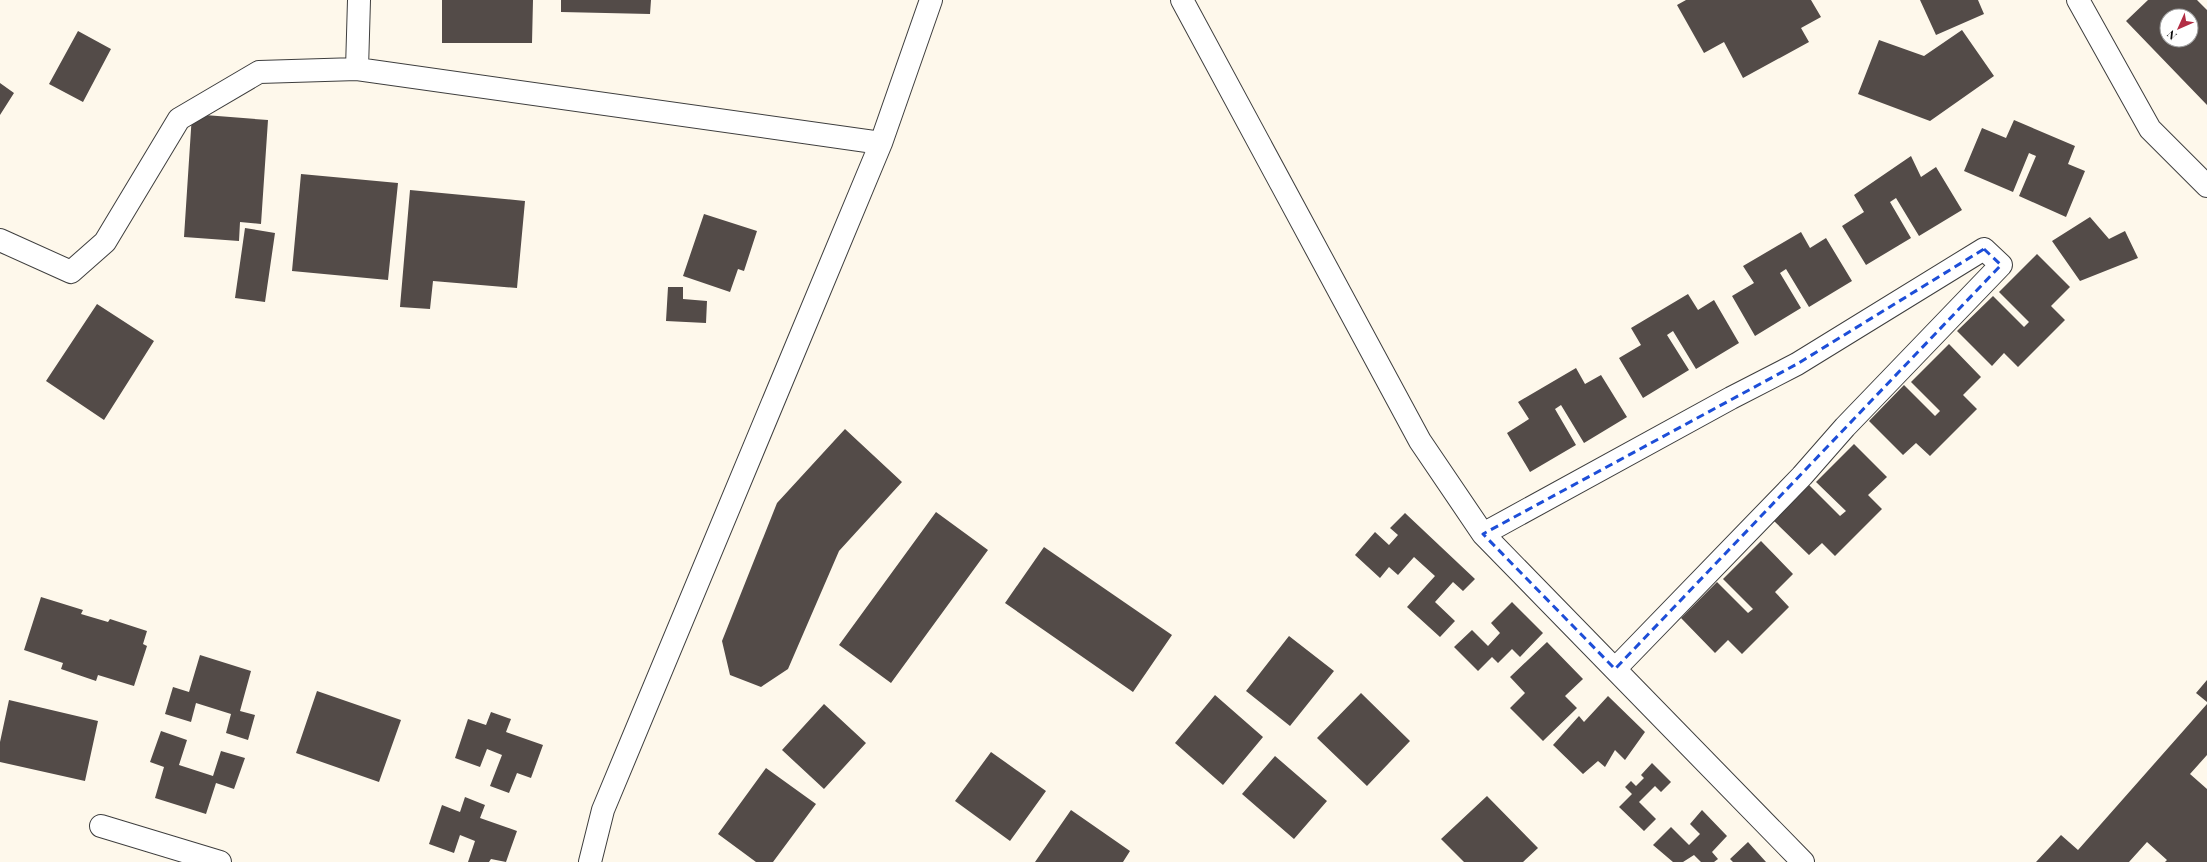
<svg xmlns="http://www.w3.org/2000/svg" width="2207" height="862" viewBox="0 0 2207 862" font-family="'Playfair Display',serif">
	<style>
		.building { fill: #534b48; fill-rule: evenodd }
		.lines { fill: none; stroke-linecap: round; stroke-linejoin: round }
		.minor-casing { stroke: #3e3e3e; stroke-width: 24 }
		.minor { stroke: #fff; stroke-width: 22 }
		.marked { fill: none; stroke: #1d4ed8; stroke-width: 3; stroke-dasharray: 8 5; stroke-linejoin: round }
	</style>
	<rect width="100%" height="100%" fill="#fef8eb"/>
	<path class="building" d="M442,0H533L532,43H442Z
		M561,0H651L650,14L561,12Z
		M1686,0H1811L1821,17L1801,28L1809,42L1743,78L1724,42L1704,53L1677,5Z
		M1920,0H1978L1984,14L1936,35Z
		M2148,0H2197L2207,10V105L2126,21ZM2167,16H2191V40H2167Z
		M1962,30L1994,76L1930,121L1858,94L1879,40L1924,56Z
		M78,31L111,49L83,102L49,84Z
		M0,83L14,93L0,115Z
		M192,114L268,120L261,224L240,222L239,241L184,237Z
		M2014,120L2075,146L2068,164L2085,171L2066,217L2019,196L2036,156L2029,153L2013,192L1964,171L1982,128L2006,138Z
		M1911,156L1921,177L1936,167L1962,210L1919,236L1896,198L1890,202L1911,238L1866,265L1842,226L1864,212L1854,195Z
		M301,174L398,183L388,280L292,271Z
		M410,190L525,201L517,288L433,281L430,309L400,307Z
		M704,214L757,231L744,271L738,269L730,292L683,276Z
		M2090,217L2109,239L2125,231L2138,258L2080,281L2052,241Z
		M245,228L275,233L265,302L235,298Z
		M1801,232L1810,248L1826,238L1852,281L1809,307L1786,269L1780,273L1801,308L1755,336L1732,296L1754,283L1743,266Z
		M2037,254L2070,287L2051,306L2065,320L2018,367L2004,353L1992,366L1957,331L1993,296L2024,327L2029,322L1999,292Z
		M668,287H683V299L707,301L706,323L666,321Z
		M1688,294L1698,310L1714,300L1739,343L1696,369L1673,331L1667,335L1689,370L1643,398L1619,358L1641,345L1631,328Z
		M97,304L154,341L104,420L46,381Z
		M1949,344L1981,377L1963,395L1977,409L1930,456L1916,443L1903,455L1869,421L1904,385L1935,416L1940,411L1911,382Z
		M1576,368L1585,384L1601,375L1627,417L1584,443L1561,405L1555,409L1576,445L1530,472L1507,433L1529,419L1518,402Z
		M845,429L902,482L839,551L788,669L761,687L730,675L722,641L777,503Z
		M1854,444L1887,477L1868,495L1882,509L1835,556L1822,543L1809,555L1774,521L1809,485L1840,516L1846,511L1816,482Z
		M936,512L988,550L891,683L839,645Z
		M1405,513L1475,579L1463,591L1453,582L1435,602L1455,621L1440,637L1407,607L1435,576L1414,557L1398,575L1389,567L1380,578L1355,555L1375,532L1389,545L1398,535L1390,528Z
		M1761,541L1793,574L1775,592L1789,607L1742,654L1728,640L1715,653L1681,618L1717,582L1748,613L1753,609L1723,579Z
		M1044,547L1172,635L1133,692L1005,603Z
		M41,597L83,610L81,614L108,622L110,619L147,631L143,644L147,646L134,686L98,675L96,681L61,669L63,663L24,650Z
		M1512,602L1543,633L1520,657L1512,649L1498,663L1492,657L1478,671L1454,647L1472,630L1488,646L1500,633L1491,623Z
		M1289,636L1334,671L1290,726L1246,691Z
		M1547,642L1583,679L1565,696L1577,708L1543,741L1510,708L1525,693L1510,677Z
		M200,655L251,671L240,711L255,715L248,740L226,733L231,714L196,703L191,722L165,714L173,687L189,692Z
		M2207,680V702L2196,693Z
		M317,691L401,720L379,782L296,753Z
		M1361,693L1410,741L1367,786L1317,738Z
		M1215,695L1263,737L1223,785L1175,743Z
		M1608,696L1645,732L1625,760L1615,750L1605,767L1598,761L1583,774L1553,745L1579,716L1584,722Z
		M9,700L98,721L85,781L0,762V742Z
		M824,704L866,743L824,789L782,750Z
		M2207,704V755L2190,774L2207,789V862H2165L2167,860L2147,842L2129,862H2036L2061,835L2078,850Z
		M491,712L511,719L506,732L543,745L531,778L517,773L509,793L490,786L502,755L487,749L480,767L455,758L468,719L486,725Z
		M161,731L187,740L179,765L213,776L221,751L245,758L234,789L216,783L206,814L155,798L164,767L150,762Z
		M991,752L1046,791L1010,841L955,801Z
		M1275,756L1327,801L1294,839L1242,794Z
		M1652,763L1671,782L1661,792L1655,786L1639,802L1656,819L1644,831L1619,807L1632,794L1625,787L1631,781L1636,786L1644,778L1641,775Z
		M766,768L816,804L773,862H756L718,834Z
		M1487,796L1538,848L1523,862H1464L1441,839Z
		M465,797L485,805L480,818L517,831L506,862L491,859L489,862H468L475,841L460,835L454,853L429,844L442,805L460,812Z
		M1071,810L1130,851L1123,862H1035Z
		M1702,810L1727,836L1712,852L1718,859L1714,862H1701L1694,855L1683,862H1673L1653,845L1671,827L1689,845L1700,834L1690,824Z
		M1748,842L1766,862H1733L1730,859Z"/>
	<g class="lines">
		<defs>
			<path id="minor" d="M1182,0L1420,441L1483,534L1803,862
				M2078,0L2150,129L2207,186
				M357,69L359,0
				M0,240L71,272L105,242L179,119L259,72L357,69L881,143
				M1483,534L1731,398L1797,364L1984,249L2001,265L1845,427L1802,476L1615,669
				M101,826L220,862
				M590,862L603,810L881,143L931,0"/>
		</defs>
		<use href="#minor" class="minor-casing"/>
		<use href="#minor" class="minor"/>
	</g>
	<path class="marked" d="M1984,249L2001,265L1615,669L1483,534L1797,364Z"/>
	<g transform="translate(2179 28) rotate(225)"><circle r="19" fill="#ffffff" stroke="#9d9d9d"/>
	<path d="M0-3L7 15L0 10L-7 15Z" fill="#b22d44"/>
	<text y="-6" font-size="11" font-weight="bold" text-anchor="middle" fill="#0b0b0b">N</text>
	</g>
</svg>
